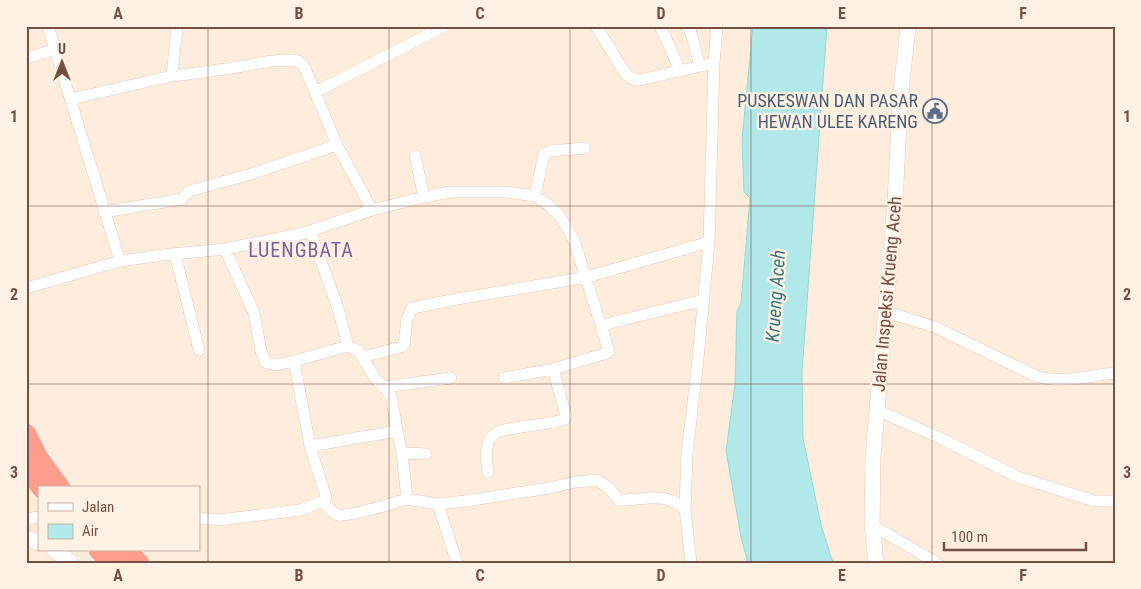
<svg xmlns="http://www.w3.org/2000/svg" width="1141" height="589" viewBox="0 0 1141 589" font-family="'Roboto Condensed',sans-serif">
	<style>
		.water { fill: #b1e8e9; stroke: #96d9db }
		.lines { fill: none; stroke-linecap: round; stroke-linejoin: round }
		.street-casing { stroke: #e4c9bc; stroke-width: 12 }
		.secondary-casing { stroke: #eac9b8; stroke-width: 16 }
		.highway-casing { stroke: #dbd1ce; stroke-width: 21 }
		.street { stroke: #fff; stroke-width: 11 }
		.secondary { stroke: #fff; stroke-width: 15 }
		.highway { stroke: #fe9d8e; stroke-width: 20 }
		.grid { fill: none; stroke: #754f44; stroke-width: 1; stroke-opacity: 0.55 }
		.labels { text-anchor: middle; stroke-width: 4.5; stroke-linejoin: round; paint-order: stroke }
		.service-label { font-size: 18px; fill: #4e5e75; stroke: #fff2e5; text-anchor: end }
		.street-label { font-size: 18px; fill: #754f44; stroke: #fff2e5 }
		.water-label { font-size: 19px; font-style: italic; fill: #367a7d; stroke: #fff2e5 }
		.quarter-label { font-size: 20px; letter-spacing: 1px; fill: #7e5f9a; stroke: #fff2e5 }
		.neatline { fill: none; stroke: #754f44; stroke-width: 2 }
		.grid-label { font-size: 16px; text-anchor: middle; font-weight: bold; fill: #754f44 }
	</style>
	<rect width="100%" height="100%" fill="#feeddd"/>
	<path class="water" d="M753,26H827L802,372L803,438L821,525L833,563H748L741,537L726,451L735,384L737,311L741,303L750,198L744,192L742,140Z"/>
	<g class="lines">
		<defs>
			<path id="street" d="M48,26L120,261
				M596,26L625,73C629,78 634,80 640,80L714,63
				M660,26L680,70
				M689,26L700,66
				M26,58L54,50
				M172,76L177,26
				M315,92L445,26
				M71,99L172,76L226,69L272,61L292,60L298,61L304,66L337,145L372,210
				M415,156L424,197
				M535,196L544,154L551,151L585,148
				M104,212L182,199L189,191L251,174L337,145
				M310,231L337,305L348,346
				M225,249L254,313L261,351L265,361L267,363L276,365L294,361
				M175,254L199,350
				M26,288L120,261L162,255L225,249L304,233L372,210L424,197L450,192H506L535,196L550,206L560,216L574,240L609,351L607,353L553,369L504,378
				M886,312L935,327L1036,376C1062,384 1088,376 1115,373
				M602,325L704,300
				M362,357L401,347L404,344L407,319L412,308L457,299L587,277L709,242
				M384,387L451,378
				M877,410L940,438L1018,477L1094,501H1115
				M397,431L402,453L426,454
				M402,453L407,499L438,504L465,501L550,488L575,482L597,480L609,488L619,500C644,501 663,490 685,509
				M488,472C486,461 484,444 493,435C502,426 549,426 565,419L566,416L553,369
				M323,502C327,506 332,513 338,515C349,517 394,503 407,499
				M438,504L457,563
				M199,518L219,520L300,510L324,501L326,497L310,446L294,361L348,346L358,351L375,378L389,393L392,400L397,431L310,446
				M26,519L39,517
				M872,525L937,563
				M691,563L685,509L687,453L697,369L709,242L714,63L717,26"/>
			<path id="secondary" d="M26,538L39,543
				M53,550L70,561
				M876,563L872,525L873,456L895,204L900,101L908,26"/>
			<path id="highway" d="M26,434L38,458L60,488
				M26,466L42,488
				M99,550L112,563
				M125,550L139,563"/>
		</defs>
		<use href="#street" class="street-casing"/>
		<use href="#secondary" class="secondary-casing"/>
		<use href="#highway" class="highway-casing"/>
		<use href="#street" class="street"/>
		<use href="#secondary" class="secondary"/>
		<use href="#highway" class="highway"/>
	</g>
	<path class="grid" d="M208,26V563M389,26V563M570,26V563M751,26V563M932,26V563M26,206H1115M26,384H1115"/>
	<defs>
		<symbol id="civic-ring" viewBox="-11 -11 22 22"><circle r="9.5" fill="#fff2e5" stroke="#5c6f8a" stroke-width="1.5"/><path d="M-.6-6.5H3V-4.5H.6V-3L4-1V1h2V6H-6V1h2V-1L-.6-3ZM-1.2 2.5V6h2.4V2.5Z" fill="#5c6f8a"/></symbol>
	</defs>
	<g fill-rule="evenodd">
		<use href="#civic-ring" x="921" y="97" width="28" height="28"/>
	</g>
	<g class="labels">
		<g class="service-label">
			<text x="918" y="107">PUSKESWAN DAN PASAR<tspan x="918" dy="21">HEWAN ULEE KARENG</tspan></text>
		</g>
		<g class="street-label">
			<text transform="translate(887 294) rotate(-85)" y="6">Jalan Inspeksi Krueng Aceh</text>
		</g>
		<g class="water-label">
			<text transform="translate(775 296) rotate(-86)" y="7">Krueng Aceh</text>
		</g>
		<g class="quarter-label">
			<text x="301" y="257">LUENGBATA</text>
		</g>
	</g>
	<rect width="1141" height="589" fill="none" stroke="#fff2e5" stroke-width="55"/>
	<rect x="38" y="486" width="162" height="65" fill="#fff2e5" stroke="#c8b1a5"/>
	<rect x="48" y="503" width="25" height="8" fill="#ffffff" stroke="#c8b1a5"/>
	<text x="82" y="512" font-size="15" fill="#754f44">Jalan</text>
	<rect x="48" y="524" width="25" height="15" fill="#b1e8e9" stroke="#c8b1a5"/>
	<text x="82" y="536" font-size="15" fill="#754f44">Air</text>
	<g transform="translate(62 62)" stroke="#fff2e5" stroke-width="4" paint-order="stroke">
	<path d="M0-4L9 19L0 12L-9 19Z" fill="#754f44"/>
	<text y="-8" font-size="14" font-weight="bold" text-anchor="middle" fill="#754f44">U</text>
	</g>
	<path d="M944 542v8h142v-8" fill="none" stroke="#754f44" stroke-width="2.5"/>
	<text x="951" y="542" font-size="15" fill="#754f44" stroke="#fff2e5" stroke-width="4" paint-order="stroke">100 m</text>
	<rect x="28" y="28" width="1086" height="534" class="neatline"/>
	<g class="grid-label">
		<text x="118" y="19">A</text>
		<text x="299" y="19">B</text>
		<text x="480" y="19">C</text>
		<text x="661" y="19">D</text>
		<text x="842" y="19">E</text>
		<text x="1023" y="19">F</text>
		<text x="14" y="122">1</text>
		<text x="1127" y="122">1</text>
		<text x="14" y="300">2</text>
		<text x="1127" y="300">2</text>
		<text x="14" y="478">3</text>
		<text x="1127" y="478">3</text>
		<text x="118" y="581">A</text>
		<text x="299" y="581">B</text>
		<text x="480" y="581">C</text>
		<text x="661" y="581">D</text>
		<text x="842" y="581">E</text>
		<text x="1023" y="581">F</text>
	</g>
</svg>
